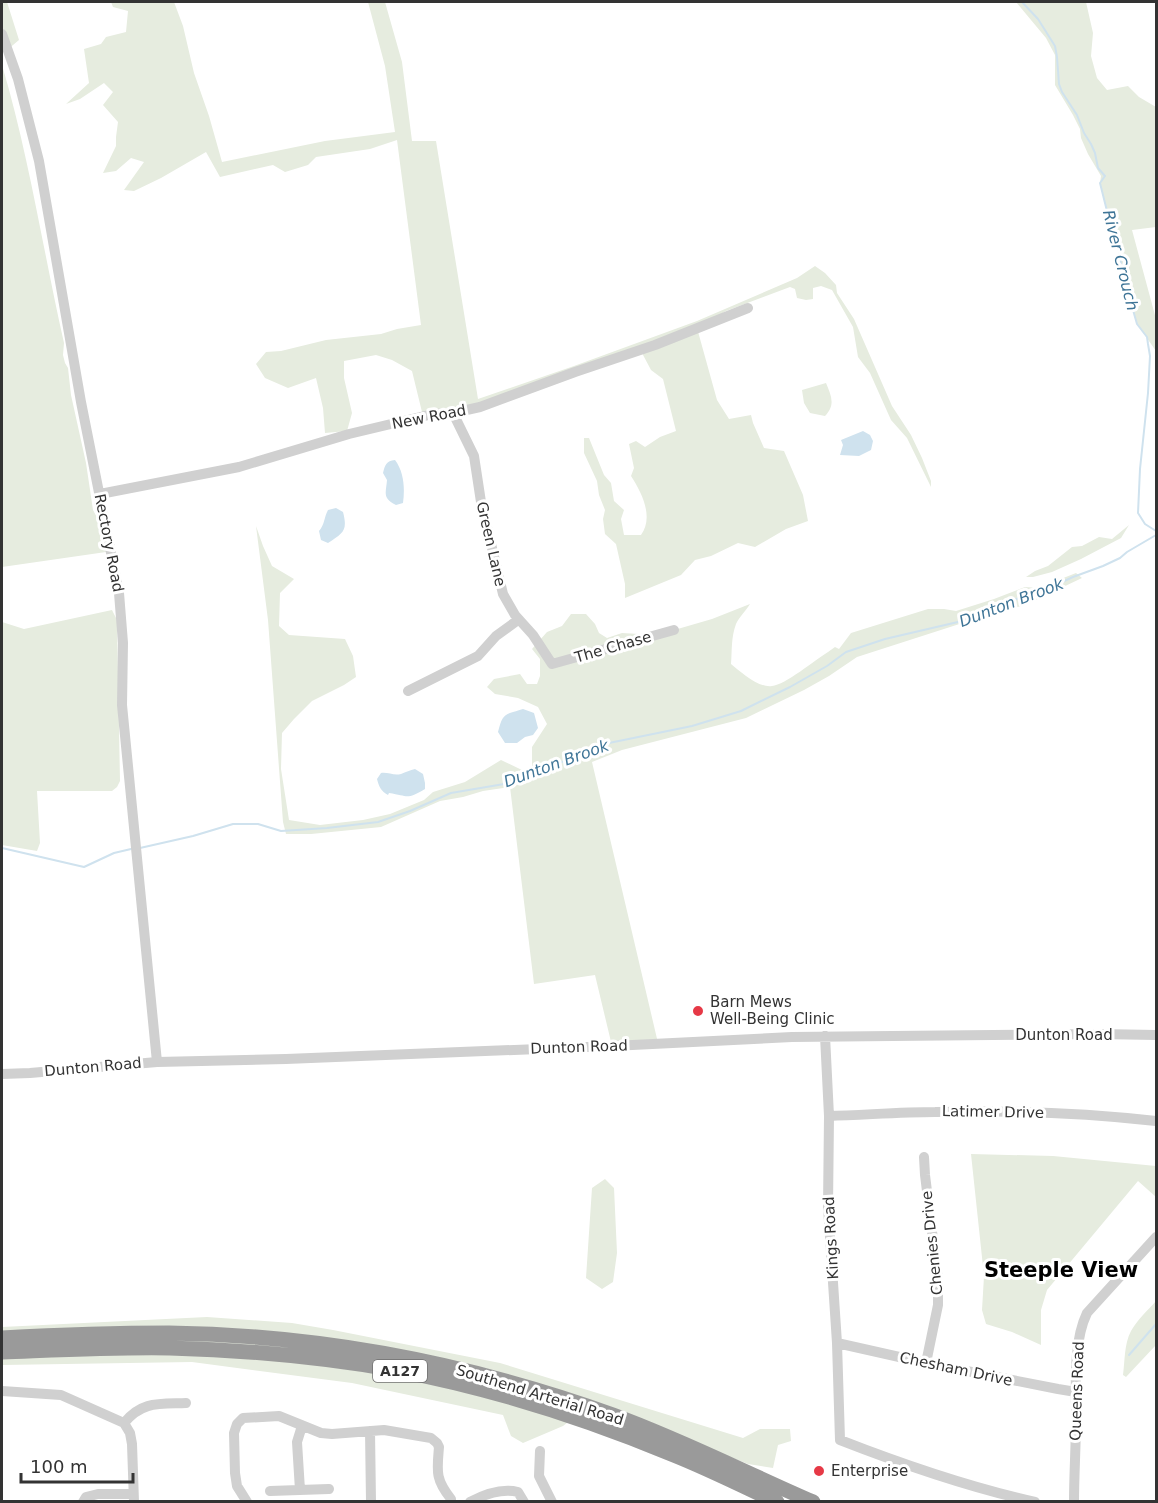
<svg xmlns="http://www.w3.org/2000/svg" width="1158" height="1503" viewBox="0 0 1158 1503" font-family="'DejaVu Sans',sans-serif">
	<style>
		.green { fill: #e6ecdf }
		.water { fill: #cfe2ee }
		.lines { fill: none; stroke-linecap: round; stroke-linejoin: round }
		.stream { stroke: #cfe2ee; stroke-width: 2 }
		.minor { stroke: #d0d0d0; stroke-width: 10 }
		.highway { stroke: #9a9a9a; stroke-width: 15 }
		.poi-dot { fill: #e63946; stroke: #fff; stroke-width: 2 }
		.labels { text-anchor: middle; stroke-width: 6; stroke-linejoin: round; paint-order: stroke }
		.shield { fill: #fff; stroke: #707070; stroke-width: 1.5 }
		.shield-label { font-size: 14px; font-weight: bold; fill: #333 }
		.street-label { font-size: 15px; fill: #333; stroke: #fff }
		.poi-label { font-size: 15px; fill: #333; stroke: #fff; text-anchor: start }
		.water-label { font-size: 16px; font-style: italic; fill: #3f7597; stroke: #fff }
		.district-label { font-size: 21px; font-weight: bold; fill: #000; stroke: #fff }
	</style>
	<rect width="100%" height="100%" fill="#fff"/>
	<path class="green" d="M2,2H7L19,40L7,50L2,34Z
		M111,2H174L183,26L194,73L209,116L222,162L325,141L395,132L385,66L368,2H385L402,62L412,141H436L478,399L574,366L697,321L797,278L815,266L825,273L836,285L837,293L854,319L892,406L911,435L922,458L931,481V487L907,438L891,420L870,373L858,357L853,327L832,290L821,286L813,288V299L806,300L797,298L795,289L790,287L726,311L697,328L717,400L729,419L751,415L753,423L764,448L784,451L803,495L808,521L786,529L755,547L738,543L711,556L695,560L681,575L625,598V584L616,544L605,534L603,519L605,510L599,495L597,481L584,453V438H589L604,475L611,483L614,501L624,510L621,519L624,535H641C654,517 642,493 631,476L634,468L629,444L636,441L645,447L660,437L676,431L663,379L651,370L642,353L480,407L422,412L412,371L392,360L376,355L344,361V378L352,413L347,431L325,433L323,408L316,378L288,388L265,378L256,364L266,352L281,351L326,340L381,334L397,329L421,325L397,140L370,149L316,157L308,165L285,172L273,165L220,177L206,152L161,178L134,191L124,190L144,162L131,158L116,171L103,173L116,146V137L118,122L103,105L113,92L104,83L80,99L66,104L89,83L84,49L101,44L106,37L126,32L128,11L113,7Z
		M1016,2H1086L1093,33L1091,56L1097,78L1107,90L1128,86L1139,97L1156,107V227L1132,230L1156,319V351L1137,324L1123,275L1116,234L1110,223L1100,183L1101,176L1088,154L1081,138L1080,129L1073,115L1055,85V55L1046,38Z
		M2,65C29,156 43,250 64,343L63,355L65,363L68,368L71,395L86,463L93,510L101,525L106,552L2,567Z
		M826,383C831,395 836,405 825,416L810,413L804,403L802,390Z
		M1129,525L1121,538L1081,559L1052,572L1033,577H1026L1035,571L1048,566L1072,547L1082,546L1099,537L1112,539Z
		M256,526L263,546L272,566L294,579L280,593L279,626L289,635L345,639L353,656L356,677L344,685L312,701L294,719L282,733L281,769L289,820L320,825L363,820L390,814L424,800L433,792L465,782L501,760L524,771L532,766V747L547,724L538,707L518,698L495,694L487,687L494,679L520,674L527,684H537L540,676V659L532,649L547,632L562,626L571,614H586L595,624L599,633L607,638L622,633L657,635L712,619L750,604C746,611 739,617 736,624C731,637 732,651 731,664C741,672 758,688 772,686C785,685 815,660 828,652L835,647L839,649L851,633L928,609H944L956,611L994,599L1025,587L1038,588L1076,573L1082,578L1023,606L1006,609L857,657L829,676L804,690L746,718L622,750L592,762L658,1043L612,1046L595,975L534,984L510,787L483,791L463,797L440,801L381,827L311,834H286L283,822L268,620Z
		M112,610L117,620L120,781L117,787L112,791H37L40,843L37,851L2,845V622L24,629Z
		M971,1154L1053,1156L1156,1166V1197L1138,1181L1047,1290L1041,1310V1345L1012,1332L986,1324L982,1310L984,1276Z
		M605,1179L614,1188L617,1253L613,1282L602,1289L586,1278L592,1188Z
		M1156,1301V1345L1126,1377L1123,1375C1125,1361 1124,1344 1131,1331C1137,1320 1148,1310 1156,1301Z
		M207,1317L292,1323L333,1330L500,1363L743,1438L760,1429H790L791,1441L778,1445L773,1468L748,1464L593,1403L563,1426L523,1443L511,1436L503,1415L352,1383L192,1362L2,1365V1327Z"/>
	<path class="water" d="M863,431L870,435L873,441L871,450L859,456L840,455L843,445L841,440Z
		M395,460C404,472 405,488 403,503L396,505C382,498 386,493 387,480L383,473C385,465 386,461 395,460Z
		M336,508L343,512C348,531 343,533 328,543L321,540L319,531C325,524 324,517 328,510Z
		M523,709L534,713L538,728L533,735L525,737L517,743H505L498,732C503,713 504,715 523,709Z
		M415,769L423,774L425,783V789C406,800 409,796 389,793L388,795C381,791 379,787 377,779L381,773C388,772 394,776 401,774C406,772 410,770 415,769Z"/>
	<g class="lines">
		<path class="stream" d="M1022,2L1038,19L1055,46L1057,57L1059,84L1062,92L1077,115L1084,133L1091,144L1095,153L1098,168L1105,176L1100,183L1110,223L1116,234L1123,275L1137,324L1147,337L1148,344L1150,356L1148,393L1140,469L1138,513L1145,524L1156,531
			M2,848L84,867L114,853L131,849
			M140,848L193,836L233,824H258L281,831L327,828L378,822L410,811L451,793L510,783L609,743L692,726L741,711L790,687L827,666L846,652L885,639L975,618L1008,601L1036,594L1073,577L1103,566L1120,558L1127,552L1156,535
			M1129,1355L1156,1324"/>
		<path class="minor" d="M2,34L18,79L39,161L81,402L119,593L123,643L122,705L157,1062
			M453,413L474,456L481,502L503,594L515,615L533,635L552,664L674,630
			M100,494L239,467L349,434L433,414L453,413L480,407L575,372L655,345L748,308
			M408,691L478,656L496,636L518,620
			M825,1036L829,1116L828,1207L837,1343L840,1440C904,1465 968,1487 1035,1502
			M2,1074L30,1073L157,1062L286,1059L612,1046L792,1037L1099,1034L1156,1035
			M829,1116C865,1115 900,1112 935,1112C1009,1110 1083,1113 1156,1121
			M924,1157L925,1175L938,1280V1305L926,1363
			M837,1343L926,1363L1058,1389L1076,1392
			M2,1391L61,1395L124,1423L130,1433L132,1444L134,1502
			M124,1423C142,1401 159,1404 186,1403
			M370,1431L371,1502
			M540,1451L539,1476L552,1502
			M300,1490L297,1442L302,1426
			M270,1491L329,1489
			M83,1502L86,1497L98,1494H133
			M247,1502L237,1486L235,1473L234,1433L237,1424L243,1418L279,1416L321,1433L332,1434L384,1430L431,1438L437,1443L439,1447C437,1471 435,1479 451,1499V1502
			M470,1502C485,1494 502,1488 518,1492L524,1502
			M1074,1502C1074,1474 1076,1446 1076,1418C1076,1385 1073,1342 1087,1313L1156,1237"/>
		<path class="highway" d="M2,1338C57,1335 113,1333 169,1333C320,1335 471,1364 613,1415C682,1440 746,1473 813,1502
			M2,1352C57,1350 114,1347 170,1348C245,1350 321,1357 396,1370C491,1388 585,1418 674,1455C709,1469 743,1486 777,1502"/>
	</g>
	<g class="poi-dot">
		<circle cx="698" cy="1011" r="6"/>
		<circle cx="819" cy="1471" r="6"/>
	</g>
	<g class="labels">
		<rect class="shield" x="373" y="1360" width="54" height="22" rx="4.5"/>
		<g class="shield-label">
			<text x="400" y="1376">A127</text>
		</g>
		<g class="street-label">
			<text transform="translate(429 417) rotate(-11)" y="5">New Road</text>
			<text transform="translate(109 543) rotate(79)" y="5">Rectory Road</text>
			<text transform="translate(491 544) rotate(77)" y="5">Green Lane</text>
			<text transform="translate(613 647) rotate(-16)" y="5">The Chase</text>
			<text x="1064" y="1040">Dunton Road</text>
			<text transform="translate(579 1047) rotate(-2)" y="5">Dunton Road</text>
			<text transform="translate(93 1067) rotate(-5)" y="5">Dunton Road</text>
			<text transform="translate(993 1112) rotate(1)" y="5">Latimer Drive</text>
			<text transform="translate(831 1238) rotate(-93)" y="5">Kings Road</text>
			<text transform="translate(932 1243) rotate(-96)" y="5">Chenies Drive</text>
			<text transform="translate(956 1369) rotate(12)" y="5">Chesham Drive</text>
			<text transform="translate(1077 1391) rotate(-88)" y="5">Queens Road</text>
			<text transform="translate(540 1395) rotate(17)" y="5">Southend Arterial Road</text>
		</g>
		<g class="poi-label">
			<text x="710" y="1007">Barn Mews<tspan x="710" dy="17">Well-Being Clinic</tspan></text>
			<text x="831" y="1476">Enterprise</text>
		</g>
		<g class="water-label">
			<text transform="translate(1121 260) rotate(76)" y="6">River Crouch</text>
			<text transform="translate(1011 602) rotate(-21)" y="6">Dunton Brook</text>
			<text transform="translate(556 763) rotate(-20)" y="6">Dunton Brook</text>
		</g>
		<g class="district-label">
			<text x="1061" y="1277">Steeple View</text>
		</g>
	</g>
	<rect width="1158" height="1503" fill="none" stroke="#333333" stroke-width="6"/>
	<path d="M21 1473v9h112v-9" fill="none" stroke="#333333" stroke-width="3"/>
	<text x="30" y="1473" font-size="18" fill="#333333" stroke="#ffffff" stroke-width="4.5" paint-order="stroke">100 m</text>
</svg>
